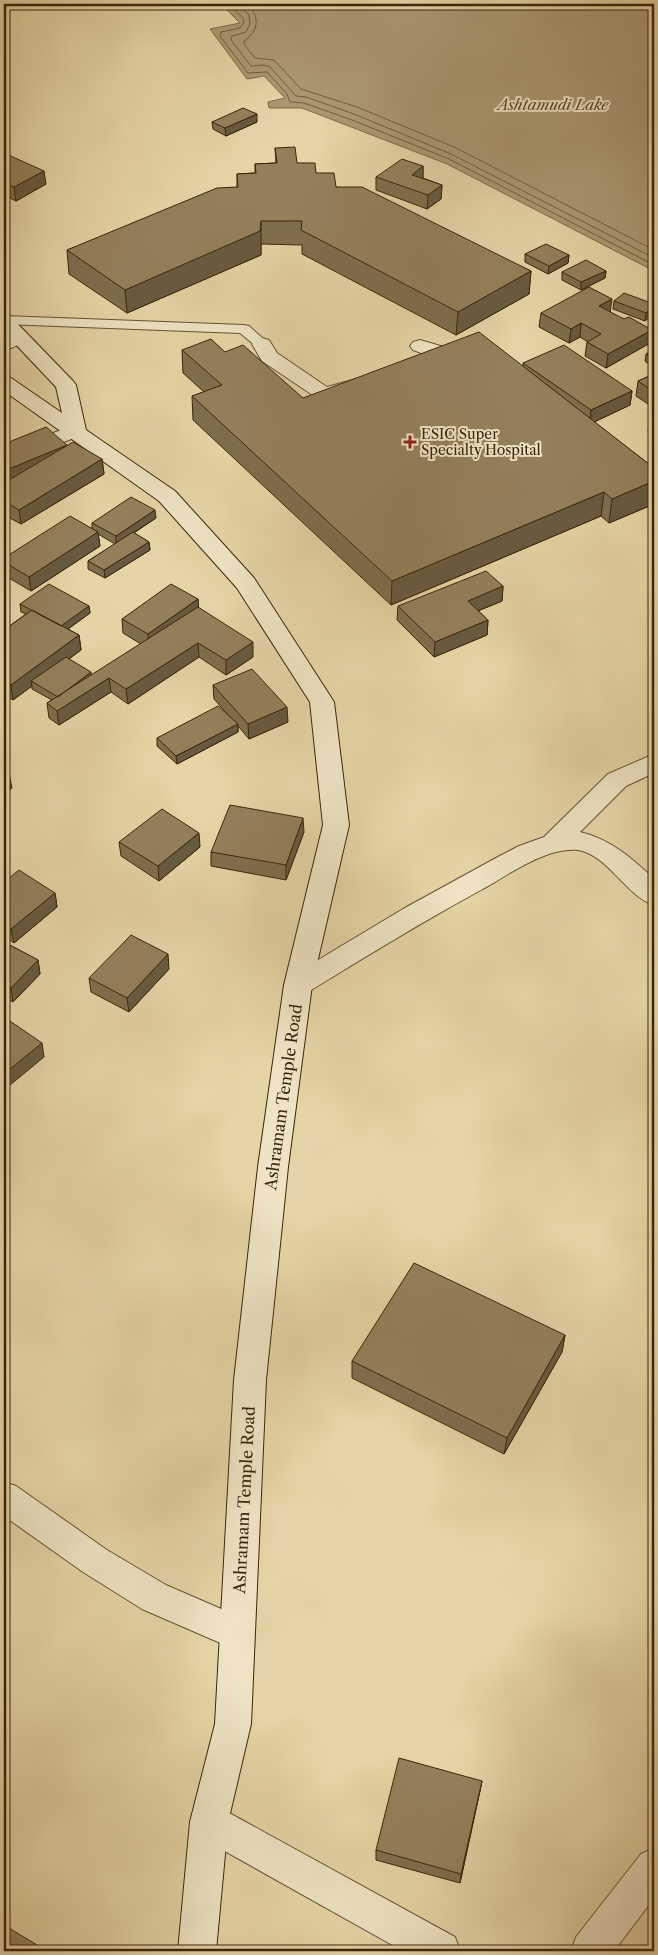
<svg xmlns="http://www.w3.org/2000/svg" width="658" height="1955" viewBox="0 0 658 1955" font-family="'Libre Caslon Text',serif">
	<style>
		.water { fill: #ab9871; stroke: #7e6a48 }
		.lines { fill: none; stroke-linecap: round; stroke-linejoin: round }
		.shore { stroke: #735e3e; stroke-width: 1 }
		.lane-casing { stroke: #665132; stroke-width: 2 }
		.street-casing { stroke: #665132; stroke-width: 2 }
		.secondary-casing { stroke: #3b250b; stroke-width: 2 }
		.lane { fill: #eee3c4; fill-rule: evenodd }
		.street { fill: #eee3c4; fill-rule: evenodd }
		.secondary { fill: #eee3c4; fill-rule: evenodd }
		.wall { fill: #7e6e4e; stroke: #3b250b }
		.shaded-wall { fill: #675a40; stroke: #3b250b }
		.building { fill: #93805b; stroke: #3b250b }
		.poi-dot { fill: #8f2418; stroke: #eee3c4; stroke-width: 2 }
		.labels { text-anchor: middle; stroke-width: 4; stroke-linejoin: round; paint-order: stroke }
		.far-poi-label { font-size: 14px; fill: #3b250b; stroke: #eee3c4; text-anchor: start }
		.far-water-label { font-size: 15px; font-style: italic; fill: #5d482a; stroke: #eee3c4 }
		.street-label { font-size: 16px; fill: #3b250b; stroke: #eee3c4 }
	</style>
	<rect width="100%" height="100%" fill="#e5d4a5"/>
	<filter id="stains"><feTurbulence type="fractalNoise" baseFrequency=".004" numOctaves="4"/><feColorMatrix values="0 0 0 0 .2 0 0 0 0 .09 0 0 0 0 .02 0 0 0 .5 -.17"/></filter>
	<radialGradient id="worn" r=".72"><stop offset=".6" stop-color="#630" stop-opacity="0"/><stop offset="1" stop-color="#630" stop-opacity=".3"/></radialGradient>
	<path class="water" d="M221,4H654V271L447,164L302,108H269L268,102L285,98L264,76L247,79L210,29L240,23Z"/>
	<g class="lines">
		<path class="shore" d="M228,4L243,18L244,23L240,28L221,32L220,36L248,73L267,72L287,94L290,102L304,103L352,120L449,159L654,265
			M237,4L249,15L250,24L246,32L232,36L231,40L251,66L264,65L270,67L296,96L306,97L354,114L451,154L654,258
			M248,4C260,17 259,31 244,41V44L255,58L274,60L301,89L357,107L454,147L654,250"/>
		<defs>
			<path id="lane" d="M4,316L244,325L249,326L269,344L262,348L257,347L240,333L4,324Z"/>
			<path id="street" d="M18,330L25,332L28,336C23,344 13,348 4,350V336Z
				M262,338L269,340L277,353L327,387L356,379L363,381L366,385L363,389C349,393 331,402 317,398L262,361L252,344L255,340Z
				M420,340L444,347L447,351C437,366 426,378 407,373L404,369L407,365L418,362L424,354L413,350L410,346L413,342Z
				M76,425L83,427L87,431L83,435L4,463V450Z
				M654,754V773L626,786L580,832C610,839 632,858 654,879V905C628,898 607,854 578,850C570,849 560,851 552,853C527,861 504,877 481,890C422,922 365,957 308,992L298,995L288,992L284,985L288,978L403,909L496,858L519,846L544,837L608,774Z
				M4,1482L16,1486L107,1550L166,1585L249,1621L255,1633L249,1645L237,1650L225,1645L142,1609L83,1572L4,1516Z
				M209,1803L222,1809L455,1937L460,1951H403L196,1835L190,1822L196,1809Z
				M654,1848V1898L614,1951H571L576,1937L641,1854Z"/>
			<path id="secondary" d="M4,315L11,317L73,381L76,385L86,430L175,491L254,578L334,702L349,825L312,985L288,1167L266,1380L251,1724L228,1822L216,1951H178L190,1822L215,1724L234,1380L258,1167L284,985L323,825L310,702L237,588L159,501L4,391V376L11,378L62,413L56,387L4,332Z"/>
		</defs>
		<use href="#lane" class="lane-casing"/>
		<use href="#street" class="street-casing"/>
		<use href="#secondary" class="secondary-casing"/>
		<use href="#lane" class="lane"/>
		<use href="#street" class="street"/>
		<use href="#secondary" class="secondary"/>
	</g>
	<path class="wall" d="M212,122H257L226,136L213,129Z
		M275,148L297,163L316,173L336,187L531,271L529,294L456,335L302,254V245L261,244V255L127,313L69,274L67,250L237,187V174L255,173V164L276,163Z
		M4,153L46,184L16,201L4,195Z
		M423,166V178L442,185L441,199L427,209L376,190V177Z
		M525,254L569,255L568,263L548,274L525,262Z
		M606,271L605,278L581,290L562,280V272Z
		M614,301L654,304L645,321L613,309Z
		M610,312L650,343L606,368L585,356L587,342H588L580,337L569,343L539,327L541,313Z
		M182,350L225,352L303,398L523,367V363L632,391L630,405L594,422L654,468V504L609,523L601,516L391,605L193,420L192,396L204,392L183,373Z
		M654,350V368L645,361L646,354Z
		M654,374V408L636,396L638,381Z
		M654,415V435L648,431L650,417Z
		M4,444L67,446L102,459L104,474L21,524L6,516L7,520L4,521Z
		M156,518L134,533L149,542L150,550L105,578L88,569V561L115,544L98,534L100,546L31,591L4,575V558L92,528V523Z
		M503,586L502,601L478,611L488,620L487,635L434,657L397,620L398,606Z
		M198,599V607L253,657L226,675L199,657L128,704L111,692L59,725L49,718L47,703L52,700L32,689V686L13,700L4,694L6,707L4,708V630L26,614L21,612L20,604L89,606L90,613L68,629L79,635L81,650L69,659L92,675L141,644L123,633L122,619Z
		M213,685L288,722L249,739L238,726V732L177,764L157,746V738L228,715L214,699Z
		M304,832L286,880L211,866V852Z
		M119,842L200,847L159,881L121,856Z
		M4,882L55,893L57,907L14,943L4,936Z
		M4,942L38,960L40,974L13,1002L4,997Z
		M169,969L129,1012L91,992L89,978Z
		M565,1335L562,1352L504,1454L352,1378V1361Z
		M482,1781L460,1883L376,1860V1850Z"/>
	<path class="shaded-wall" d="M257,114V122L226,136L225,128Z
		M423,166V180L412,175Z
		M44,171L46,184L16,201L14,187Z
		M442,185L441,199L427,209L428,195Z
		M261,221V255L127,313L125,290Z
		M569,255L568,263L548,274L549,266Z
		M531,271L529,294L456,335L458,312Z
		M606,271L605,278L581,290V282Z
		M612,299L610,313L599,306Z
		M654,307V314L645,321L646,313Z
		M581,323L580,337L569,343L571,329Z
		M652,330L650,343L606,368L608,354Z
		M632,391L630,405L590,424L591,410Z
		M67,445L68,459L4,486V471Z
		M102,459L104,474L21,524L19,510Z
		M654,481V504L609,523L612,499Z
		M604,492L601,516L391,605L392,581Z
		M155,510L156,518L116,544V536Z
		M6,512L7,520L4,521V513Z
		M98,532L100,546L31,591L29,577Z
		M149,542L150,550L105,578L104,570Z
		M503,586L502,601L467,615L468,601Z
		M198,599L199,614L149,649L148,634Z
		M89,606L90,613L61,634L60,626Z
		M488,620L487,635L434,657L435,642Z
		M79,635L81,650L35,683L31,681L32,686L13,700L11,685Z
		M253,642V657L226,675V660Z
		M198,643L199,657L128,704L126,689Z
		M91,672L92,680L58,697Z
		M109,678L111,692L59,725L57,711Z
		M4,694L6,707L4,708Z
		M287,707L288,722L249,739L248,724Z
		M238,724V732L177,764L176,756Z
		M9,773L12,788L4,794V778Z
		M303,818L304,832L286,880V865Z
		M199,833L200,847L159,881L158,866Z
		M55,893L57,907L14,943L11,929Z
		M168,954L169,969L129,1012L127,998Z
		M38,960L40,974L13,1002L11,988Z
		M42,1043L44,1057L4,1090V1074Z
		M565,1335L562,1352L504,1454L507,1438Z
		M482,1781L480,1791L460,1883L461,1874Z"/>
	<path class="building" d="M243,108L257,114L225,128L212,122Z
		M295,147L297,163H315L316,173H334L336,187H362L531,271L458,312L301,230L302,221H261L260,231L125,290L67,250L217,188L238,187L237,174L256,173L255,164L277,163L275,148Z
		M4,153L44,171L14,187L4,183Z
		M402,159L423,166L412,175L442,185L428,195L376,177Z
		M546,244L569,255L549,266L525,254Z
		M586,260L606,271L581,282L562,272Z
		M589,287L612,299L599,306L624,319L629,317L652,330L608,354L587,342L601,334L581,323L571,329L541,313Z
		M624,293L654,304V307L646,313L614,301Z
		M479,332L654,468V481L612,499L604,492L392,581L192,396L222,385L182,350L211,339L225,352L243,345L303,398Z
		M564,345L632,391L591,410L523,363Z
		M654,350V359L646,354Z
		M654,374V392L638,381Z
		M654,415V420L650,417Z
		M46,427L67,445L4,471V444Z
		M73,442L102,459L19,510L4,501V483Z
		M131,497L155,510L116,536L92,523Z
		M70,516L98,532L29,577L4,562V558Z
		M133,532L149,542L104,570L88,561Z
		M486,571L503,586L468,601L488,620L435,642L398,606Z
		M49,584L89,606L61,626L20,604Z
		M171,584L198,599L148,634L122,619Z
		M198,607L253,642L226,660L198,643L126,689L109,678L57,711L47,703Z
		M32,610L79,635L11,685L4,681V630Z
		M66,657L91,672L58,697L31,681Z
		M252,669L287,707L248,724L213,685Z
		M218,706L238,724L176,756L157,738Z
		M4,770L9,773L4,778Z
		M230,805L303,818L286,865L211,852Z
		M162,809L199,833L158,866L119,842Z
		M19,870L55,893L11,929L4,924V882Z
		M131,935L168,954L127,998L89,978Z
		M4,942L38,960L11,988L4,984Z
		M4,1017L42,1043L4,1074Z
		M414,1263L565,1335L507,1438L352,1361Z
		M399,1758L482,1781L461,1874L376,1850Z
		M4,1925L47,1951H4Z"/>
	<path class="poi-dot" d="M407.5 434.5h5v5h5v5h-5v5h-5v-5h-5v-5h5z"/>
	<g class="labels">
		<g class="far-poi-label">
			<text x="421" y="439">ESIC Super<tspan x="421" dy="16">Specialty Hospital</tspan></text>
		</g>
		<g class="far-water-label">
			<text x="553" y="110">Ashtamudi Lake</text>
		</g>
		<g class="street-label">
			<text transform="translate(283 1097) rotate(-82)" y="6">Ashramam Temple Road</text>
			<text transform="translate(244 1500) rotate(-87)" y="6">Ashramam Temple Road</text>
		</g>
	</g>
	<rect width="658" height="1955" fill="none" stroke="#e5d4a5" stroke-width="20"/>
	<rect x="5" y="5" width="648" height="1945" fill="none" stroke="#3b250b" stroke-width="2.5"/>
	<rect x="10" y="10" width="638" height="1935" fill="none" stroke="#3b250b"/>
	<rect width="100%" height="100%" filter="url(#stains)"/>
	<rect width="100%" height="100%" fill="url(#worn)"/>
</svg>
